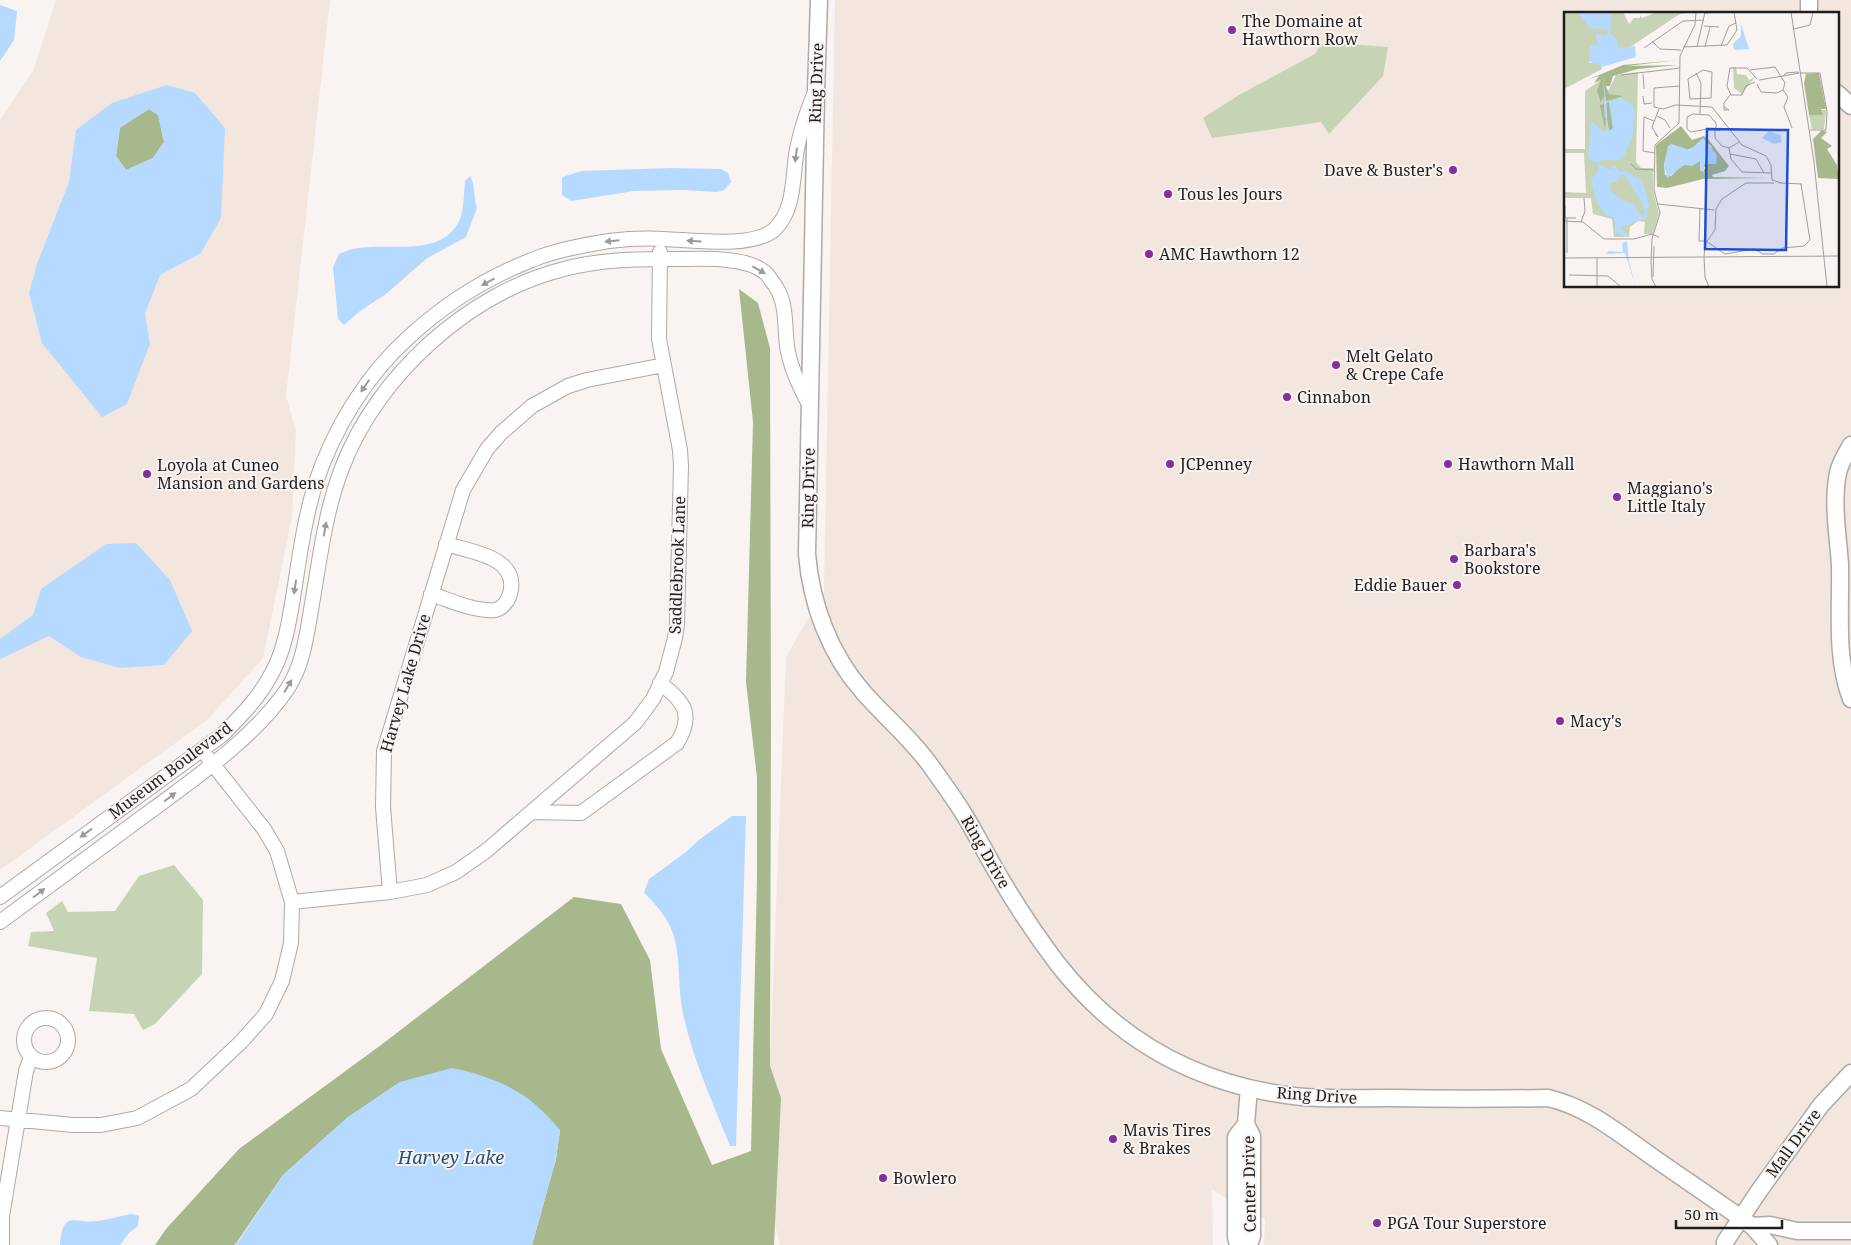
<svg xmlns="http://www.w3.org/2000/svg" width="1851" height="1245" viewBox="0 0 1851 1245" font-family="'Noto Serif',serif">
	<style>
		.built { fill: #f2e6de; fill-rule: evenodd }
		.green { fill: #c6d3b5 }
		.forest { fill: #a6b88c }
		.water { fill: #b6d9ff; fill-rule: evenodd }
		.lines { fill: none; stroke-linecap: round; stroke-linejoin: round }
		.minor-casing { stroke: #ada9a6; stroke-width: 16 }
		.tertiary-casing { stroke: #ada9a6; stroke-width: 19 }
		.minor { stroke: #fff; stroke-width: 14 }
		.tertiary { stroke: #fff; stroke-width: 16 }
		.oneway { fill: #9b9a99 }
		.poi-dot { fill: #852f9c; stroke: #f9f4f1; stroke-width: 2 }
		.labels { text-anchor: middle; stroke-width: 4; stroke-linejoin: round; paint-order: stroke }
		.poi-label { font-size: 16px; fill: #201e1d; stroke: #f9f4f1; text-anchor: start }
		.street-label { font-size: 16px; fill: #201e1d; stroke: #f9f4f1 }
		.water-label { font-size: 18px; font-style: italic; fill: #225282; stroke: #f9f4f1 }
		.inset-river { fill: none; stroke: #b6d9ff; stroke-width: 2.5 }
		.inset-road { fill: none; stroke: #a29e9c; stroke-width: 1 }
		.view { fill: #1d4ed8; fill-opacity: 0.15; stroke: #1d4ed8; stroke-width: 2.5 }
		.inset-edge { fill: none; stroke: #201e1d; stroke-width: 2.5 }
	</style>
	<rect width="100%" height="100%" fill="#f9f4f1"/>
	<path class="built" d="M56,0H330L286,396L296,431L292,517L263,658L207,720L0,870V120L33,71Z
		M835,0H1851V1245H1264L1265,1219L1212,1190L1213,1245H780L771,1208L770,1058L786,657L824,591ZM1565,14H1837V286H1565Z"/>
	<path class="green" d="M1321,44H1347L1388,47L1383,76L1329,134L1321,122L1212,138L1203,118L1239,95L1315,54Z
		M174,865L203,900L202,974L155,1024L143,1030L134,1014L89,1011L97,958L28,946L31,932L54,931L46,913L62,901L68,912L115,911L139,876Z"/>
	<path class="forest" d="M149,109L158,115L164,142L153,158L126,170L116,156L120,127Z
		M739,289L758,303L770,348L771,727L770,1066L781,1098L774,1245H532L556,1159L560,1130L400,1082L347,1118L283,1175L237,1242L234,1245H155L166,1229L239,1149L381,1045L574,897L621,904L650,960L661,1049L712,1165L751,1151L757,877V778L746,682L753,422Z"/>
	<path class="water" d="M0,5L17,11L14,40L0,61Z
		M167,85L195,93L225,128L221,218L201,253L160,275L145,314L150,344L127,404L102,417L42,343L29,293L37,264L69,182L76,130L112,103ZM149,109L158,115L164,142L153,158L126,170L116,156L120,128Z
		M671,168L721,169L728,173L731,182L724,190L717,192L683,190L634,191L571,201L562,195V177L582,171Z
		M470,176C476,186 473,197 477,208L466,237L426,259L386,294L360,311L344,325L338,319L333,267L339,254C343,252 348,250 353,249C386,241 442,260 460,219C464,208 464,192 465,181Z
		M136,543L170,580L192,631L164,665L120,668L81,657L49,636L0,659V639L33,615L41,589L106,544Z
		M732,816H746L736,1146H730C713,1103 692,1058 683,1013C677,985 682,952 670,926C664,914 654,902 644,893L649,879L686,852L700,839Z
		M452,1068C482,1074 516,1086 538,1107C546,1114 553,1122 560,1130L556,1159L532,1245H234L238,1242L283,1175L347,1118L400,1082Z
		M132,1214L139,1216L138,1226L129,1233L120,1245H60C63,1209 73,1224 97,1221C108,1220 120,1216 132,1214Z"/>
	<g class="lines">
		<defs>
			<path id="minor" d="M431,594C450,600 474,612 495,610C502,609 508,601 510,594C520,557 472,552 446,544
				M531,812L581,813L677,743C694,715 685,702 660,683
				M390,892L383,807L384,751L463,490L487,449L501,433L532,406L568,386L587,380L664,365
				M0,897L222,735C242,715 261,696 274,669C285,647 289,622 293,598C299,560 304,521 315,485C333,430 366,375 410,336C445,304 488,277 532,260C555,250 584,245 609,241C626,239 646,238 664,239C692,240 753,249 775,229C796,208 792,175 797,149C801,129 807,111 815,92
				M292,902L390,892L427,885L456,872L486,851L635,723L653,699L666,672L675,638L677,624L681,466L680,450L659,339L660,252
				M0,922C51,885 101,847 152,810C198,776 256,736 288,688C304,663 307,632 312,604C320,558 325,512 342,468C377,376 468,293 564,269C601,259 639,259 676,259C700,259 743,256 763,271C767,273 769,277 771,280C788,300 784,322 787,346C790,367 799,386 809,404
				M24 1040a22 22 0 1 1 44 0a22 22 0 1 1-44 0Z
				M0,1118L73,1125H101L137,1118L191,1089L241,1042L266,1014L282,981L291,943L292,902L277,851L264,829L208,758
				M2,1245V1216L26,1071L31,1057"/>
			<path id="tertiary" d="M819,0L816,92L807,554C811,604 830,655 864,693C887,719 914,741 933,769C943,783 953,797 962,811C974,830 984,850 995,869C1014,902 1035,934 1057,963C1116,1039 1192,1082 1286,1095C1320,1100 1355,1098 1389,1098C1442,1099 1495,1099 1548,1098C1588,1107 1621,1135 1654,1158C1687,1181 1720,1203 1752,1226L1769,1245
				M1809,0V14
				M1837,93L1851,106
				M1851,445C1846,454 1840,463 1838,473C1832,503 1838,535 1840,565C1841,609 1835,657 1851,699
				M1249,1088L1246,1124L1252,1136V1236L1249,1245
				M1752,1226L1770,1225L1797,1231H1851
				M1238,1245L1236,1237V1137L1246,1124
				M1725,1245V1242L1759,1191L1821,1105L1851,1073"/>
		</defs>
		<use href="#minor" class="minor-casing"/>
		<use href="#tertiary" class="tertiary-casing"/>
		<use href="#minor" class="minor"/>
		<use href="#tertiary" class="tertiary"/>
	</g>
	<defs><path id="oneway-solid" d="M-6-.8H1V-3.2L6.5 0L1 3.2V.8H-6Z" transform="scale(1.25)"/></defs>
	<g class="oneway">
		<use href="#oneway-solid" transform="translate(796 155) rotate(98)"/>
		<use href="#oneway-solid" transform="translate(612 241) rotate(174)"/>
		<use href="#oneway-solid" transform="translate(694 241) rotate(-177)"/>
		<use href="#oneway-solid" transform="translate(759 270) rotate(29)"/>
		<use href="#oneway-solid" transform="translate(488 282) rotate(151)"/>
		<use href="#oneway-solid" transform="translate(365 386) rotate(124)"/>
		<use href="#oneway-solid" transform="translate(325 529) rotate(-80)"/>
		<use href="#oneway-solid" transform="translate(295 587) rotate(99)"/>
		<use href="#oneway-solid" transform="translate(288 686) rotate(-59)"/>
		<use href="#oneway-solid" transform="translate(170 797) rotate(-37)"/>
		<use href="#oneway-solid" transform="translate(86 833) rotate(144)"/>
		<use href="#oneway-solid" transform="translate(39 893) rotate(-37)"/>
	</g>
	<g class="poi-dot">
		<circle cx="1232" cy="30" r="5"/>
		<circle cx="1453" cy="170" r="5"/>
		<circle cx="1168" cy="194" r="5"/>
		<circle cx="1149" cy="254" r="5"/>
		<circle cx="1336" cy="365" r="5"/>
		<circle cx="1287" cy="397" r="5"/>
		<circle cx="1170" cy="464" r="5"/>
		<circle cx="1448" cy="464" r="5"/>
		<circle cx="147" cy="474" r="5"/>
		<circle cx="1617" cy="497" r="5"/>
		<circle cx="1454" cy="559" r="5"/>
		<circle cx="1457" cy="585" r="5"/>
		<circle cx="1560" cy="721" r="5"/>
		<circle cx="1113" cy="1139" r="5"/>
		<circle cx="883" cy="1178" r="5"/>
		<circle cx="1377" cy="1223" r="5"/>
	</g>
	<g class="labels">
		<g class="poi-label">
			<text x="1242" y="27">The Domaine at<tspan x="1242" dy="18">Hawthorn Row</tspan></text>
			<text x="1443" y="176" text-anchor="end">Dave &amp; Buster's</text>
			<text x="1178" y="200">Tous les Jours</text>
			<text x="1159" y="260">AMC Hawthorn 12</text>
			<text x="1346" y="362">Melt Gelato<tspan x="1346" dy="18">&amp; Crepe Cafe</tspan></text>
			<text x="1297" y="403">Cinnabon</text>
			<text x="1180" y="470">JCPenney</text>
			<text x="1458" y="470">Hawthorn Mall</text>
			<text x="157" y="471">Loyola at Cuneo<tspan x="157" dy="18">Mansion and Gardens</tspan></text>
			<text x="1627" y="494">Maggiano's<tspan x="1627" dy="18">Little Italy</tspan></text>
			<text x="1464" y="556">Barbara's<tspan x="1464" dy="18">Bookstore</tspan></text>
			<text x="1447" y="591" text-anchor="end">Eddie Bauer</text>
			<text x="1570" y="727">Macy's</text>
			<text x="1123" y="1136">Mavis Tires<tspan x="1123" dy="18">&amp; Brakes</tspan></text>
			<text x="893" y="1184">Bowlero</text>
			<text x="1387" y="1229">PGA Tour Superstore</text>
		</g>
		<g class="street-label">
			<text transform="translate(816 83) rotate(-88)" y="6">Ring Drive</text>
			<text transform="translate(808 488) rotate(-89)" y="6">Ring Drive</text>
			<text transform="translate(677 565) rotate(-88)" y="6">Saddlebrook Lane</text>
			<text transform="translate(405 683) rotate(-74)" y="6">Harvey Lake Drive</text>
			<text transform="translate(170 770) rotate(-37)" y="6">Museum Boulevard</text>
			<text transform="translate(986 852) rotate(60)" y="6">Ring Drive</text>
			<text transform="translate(1317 1095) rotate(4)" y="6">Ring Drive</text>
			<text transform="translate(1793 1143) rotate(-54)" y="6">Mall Drive</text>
			<text transform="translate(1249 1184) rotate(-91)" y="6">Center Drive</text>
		</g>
		<g class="water-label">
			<text x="451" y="1164">Harvey Lake</text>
		</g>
	</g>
	<g transform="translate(1564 12)">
		<rect width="275" height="275" fill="#f9f4f1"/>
		<path d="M0,0H59L65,12L70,6H76V3L78,6L93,0H130L116,2L63,37L55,38L36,29L25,51H37L38,57L0,77ZM169,55H172L173,62L182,63L185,68L191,65L178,82L170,76ZM74,60L72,150L77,156H89V178L95,202L89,222H80L81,210L74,209L66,215L65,225H50L48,207L29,202L27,186H0V180L22,181L20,141H0V137H21V79L37,68L39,81H43L52,63ZM257,98H262L260,117H248L245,103H258Z" fill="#c6d3b5"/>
		<path d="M114,48L63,54L114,53L74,57L49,64L46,74H42L45,82L59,84L43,89L40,83V91L39,84L37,91L33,79L37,68L30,71L35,64L23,68L59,53ZM255,61L262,97H257L259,103H245L240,71L242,62ZM45,90L49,116L45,119L42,104L41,117L36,93ZM117,114L128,128L140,124L144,127L165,154L161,159L148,163L149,165L205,166L139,167L103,176L93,175L92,133ZM142,130L148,135L139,153L142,157L136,156V149L117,154L107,164L101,163L100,152L107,132L121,139ZM258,118L263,120L257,126L268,134L263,137L273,153L275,167L254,166L249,127Z" fill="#a6b88c" fill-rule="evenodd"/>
		<path d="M14,0H48L46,20L53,28L54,36L71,34L72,45L38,55L42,90L57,86L68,92L71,99L68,126L61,142L55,148H37L35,153L48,158L49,152L56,160L62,159L79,170L85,193L82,207L56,215L64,223L62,225L51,221L50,205L42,203L33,191L27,168L35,157L33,150L26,148L24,144L27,109L41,121L43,118L38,53L25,50L26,34L34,32L31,21L43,24L44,18L26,16ZM45,90L49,116L45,119L41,92ZM57,163H60L78,190L81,204L75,202L70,192L59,189L46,178V171L54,169ZM177,12L185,37L170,38L169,32L177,24ZM205,119L216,123L218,130L210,132L198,126ZM139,126L153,143L152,152H140V160L136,159V149L128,154L120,153L103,166L100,152L104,134L107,132L126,138ZM63,229L65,250L72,275L61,241L42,242L45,239L59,240L58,231Z" fill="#b6d9ff" fill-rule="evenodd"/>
		<path class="inset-river" d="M41,90L42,106"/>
		<path class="inset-road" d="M227,0L250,150L263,275M141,1L161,0M140,14L155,15M230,17L246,13L249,0M124,27L131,13L132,0M88,29L96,37L117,38M157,34L165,14L172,11M119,35L163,33L173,18L170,0M133,35L141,0M141,35L146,15M80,36L119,9L140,8M139,58L148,60L147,86L126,87L124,67ZM186,58L211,55L221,71L219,78L213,81L197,80L193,72M233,60L235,61L219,64L222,61ZM132,61L137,71L136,102M236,61H256L263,100L262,118H246M79,62L80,77M57,63L116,56M195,68L219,64M191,70L182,74L178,83H167L163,74L166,56H183L193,67M116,74L90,76V95L99,97L112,93L148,95L178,133L202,144L207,153L208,168L217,171M219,78L224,85L220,95L228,116M79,84L80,92L88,91M160,95L165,98H160V91L167,82M93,104L101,108L106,116M90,109L80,105L79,139L91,141M156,119L155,118H151L145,117H143L127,120L123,117V105L129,102L145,103L152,111V115L151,118V126L158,134L165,136L175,130M91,122L94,125L88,115L95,97M165,136L167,147L178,160L208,161M166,142L192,147L200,161M67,152L72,157L90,158M216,171L238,172M94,192L150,198M1,194V206H12M136,196L135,229H142L161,242L190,237L199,242H210L218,236L240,234L246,228L237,172M0,209L19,210L40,227H70L88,222L95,225M17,210L21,199L20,186M3,241V206M140,245L141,232L151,218L152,197L158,187L182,171H210M140,245L141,265L145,275M0,246L275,244M5,263L44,264L57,275M89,265L90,234M33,275V245M92,275L88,267L87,250L88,227L96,201L90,178L91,133L115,111L116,44L124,27"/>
		<path class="view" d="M143,117L224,118L222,238L141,237Z"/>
		<rect width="275" height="275" class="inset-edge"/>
	</g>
	<path d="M1676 1220v8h106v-8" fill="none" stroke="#201e1d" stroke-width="2.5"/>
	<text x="1684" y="1220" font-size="15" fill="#201e1d" stroke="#f9f4f1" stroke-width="4" paint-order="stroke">50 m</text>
</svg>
